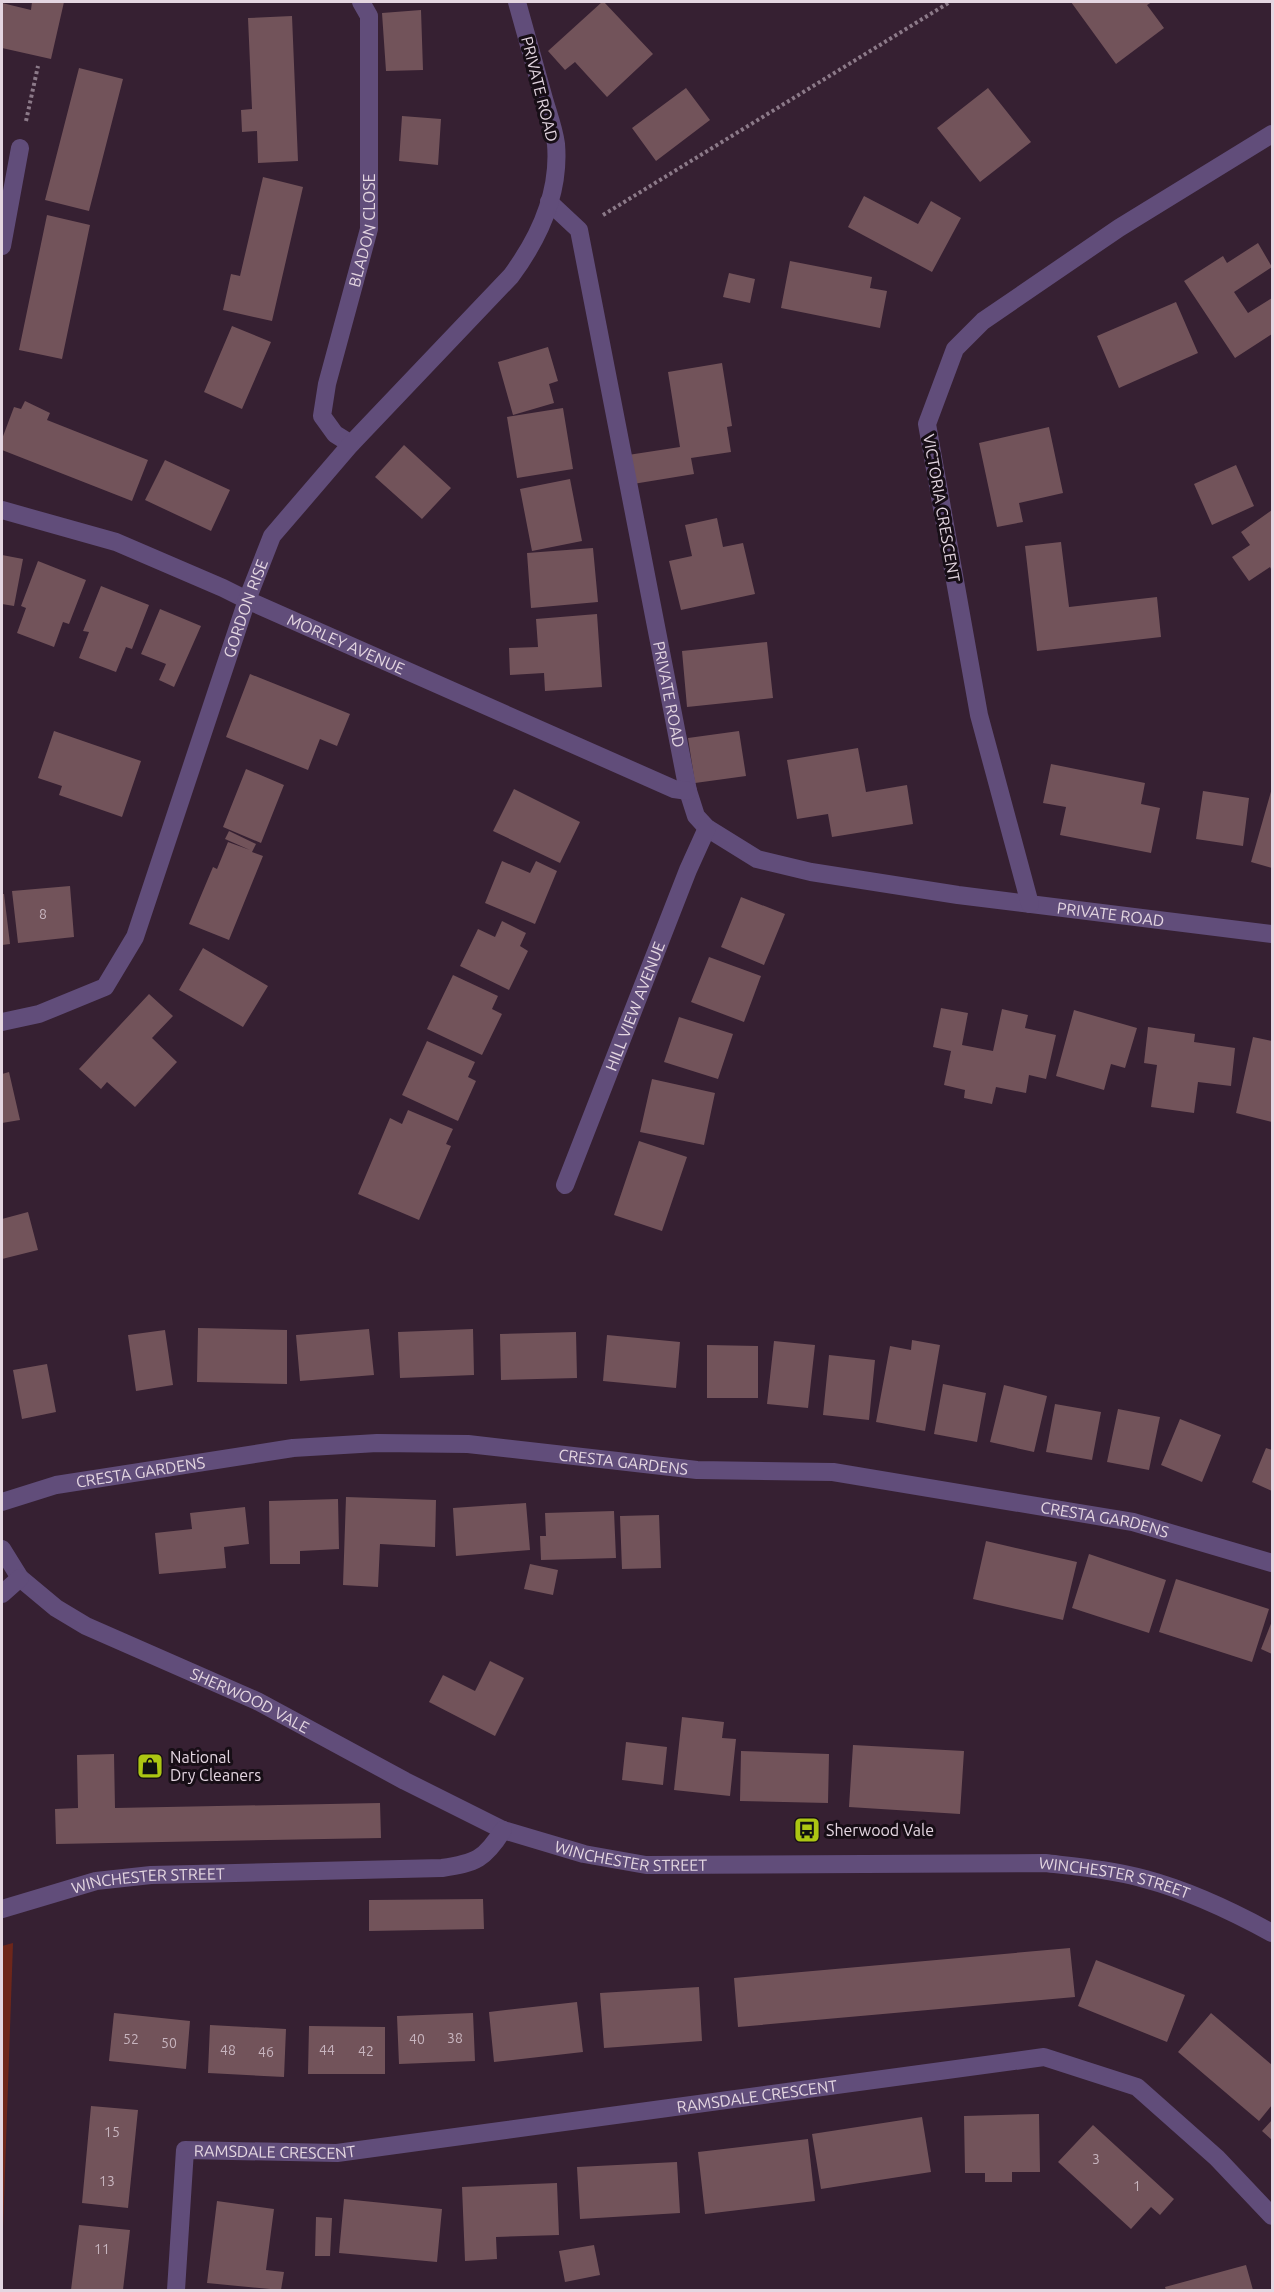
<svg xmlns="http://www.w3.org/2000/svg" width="1274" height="2292" viewBox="0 0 1274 2292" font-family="Ubuntu,sans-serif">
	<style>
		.green { fill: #6e261a }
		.building { fill: #72535a }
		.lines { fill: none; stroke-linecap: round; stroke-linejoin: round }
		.path { stroke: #8c7a89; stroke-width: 4; stroke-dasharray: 3 3; stroke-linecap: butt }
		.minor { stroke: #614d7a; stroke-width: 18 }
		.labels { text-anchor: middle; stroke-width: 6; stroke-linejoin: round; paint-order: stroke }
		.number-label { font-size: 14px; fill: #c8b5bf }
		.street-label { font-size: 16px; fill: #e4d6e1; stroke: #170e16 }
		.poi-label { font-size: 16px; fill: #e4d6e1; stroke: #170e16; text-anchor: start }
	</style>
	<rect width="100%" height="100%" fill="#362032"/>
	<path class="green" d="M13,1943L2,2257V1946Z"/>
	<path class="building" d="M32,2H64L51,59L2,48V3L31,10Z
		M602,2H604L653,54L607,97L575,62L565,70L548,51Z
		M1071,2H1152L1147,5L1164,28L1116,64Z
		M421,10L423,70L386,71L382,13Z
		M292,16L298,161L258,163L257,131L242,132L241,110L252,109L248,18Z
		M79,68L123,79L89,211L45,200Z
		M686,88L710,120L656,161L632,128Z
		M988,88L1031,142L980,182L937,128Z
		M402,116L441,119L438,165L399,161Z
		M263,177L303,187L272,321L223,310L231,274L240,276Z
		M864,196L918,224L931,201L961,218L932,272L848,227Z
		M47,215L90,225L62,359L19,350Z
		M1258,243L1272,267L1234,292L1248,313L1272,298V334L1235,358L1184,281L1223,256L1227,263Z
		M790,261L872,277L870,288L887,291L880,328L781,308Z
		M729,273L755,279L750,303L723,297Z
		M1176,302L1198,353L1119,388L1097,336Z
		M232,326L271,342L242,409L204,392Z
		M548,347L558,381L549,384L554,403L513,415L498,362Z
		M722,363L732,426L727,427L731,452L691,458L694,474L633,484L628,455L680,447L668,372Z
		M25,401L50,413L47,420L148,460L132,501L2,450V439L14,407L21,409Z
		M563,408L573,469L517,478L507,417Z
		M1049,427L1063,493L1019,503L1023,522L997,527L979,443Z
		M404,445L451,488L422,519L375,477Z
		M165,460L230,490L211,531L145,500Z
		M1236,465L1254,506L1212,525L1194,484Z
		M570,479L582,541L532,551L520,489Z
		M1272,510V571L1270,567L1249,581L1232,557L1250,545L1241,532Z
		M717,518L723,547L743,543L755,594L681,610L669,561L692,556L685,525Z
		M1061,542L1069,607L1157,597L1161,637L1037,651L1025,546Z
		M593,548L598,602L531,608L527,553Z
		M2,555L23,559L14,606L2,604Z
		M38,561L86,580L69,624L63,622L54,647L17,633L26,608L21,606Z
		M101,586L149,605L132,649L126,647L116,672L79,658L89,632L83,631Z
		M160,609L201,626L174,687L159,680L166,664L141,654Z
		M597,614L602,687L545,691L544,673L510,675L509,648L538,647L536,619Z
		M767,642L773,698L687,707L682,651Z
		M250,674L350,714L337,746L320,739L308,770L226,737Z
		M54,731L141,761L122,817L59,795L62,786L38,778Z
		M739,731L746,776L695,783L688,738Z
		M858,748L866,792L907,785L913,824L832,837L828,814L797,819L787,760Z
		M1051,764L1145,783L1141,804L1160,808L1151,853L1060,835L1066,807L1043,803Z
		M246,769L284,785L261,843L223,827Z
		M1272,788V868L1251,862Z
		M514,789L580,822L560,863L493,831Z
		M1203,791L1249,798L1243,846L1196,839Z
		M229,831L256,844L252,852L263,856L229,940L189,924L213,867L217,869L228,842L250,850L225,839Z
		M502,861L530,873L536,861L557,871L535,924L485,903Z
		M70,886L74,937L18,943L12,891Z
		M2,894H4L10,944L2,945Z
		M741,897L785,914L764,965L721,947Z
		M502,921L526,933L520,946L528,951L509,990L460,966L478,929L495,937Z
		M203,948L268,986L243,1027L179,990Z
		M709,957L761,976L744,1022L691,1002Z
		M453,975L498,996L492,1009L502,1014L482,1055L427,1029Z
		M149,994L173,1016L152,1038L177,1062L135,1107L107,1082L101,1089L79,1069Z
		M941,1008L968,1013L962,1045L993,1051L1002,1009L1028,1015L1025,1028L1056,1035L1046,1079L1029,1075L1026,1093L996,1087L992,1104L964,1098L965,1090L944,1085L951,1051L933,1047Z
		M1074,1010L1137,1028L1125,1068L1111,1064L1104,1090L1056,1076Z
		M679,1017L733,1034L718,1079L664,1062Z
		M1148,1027L1195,1034L1194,1042L1235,1048L1231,1086L1198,1082L1194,1113L1151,1107L1157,1065L1144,1063Z
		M1253,1037L1272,1041V1122L1236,1113Z
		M427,1041L475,1062L468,1077L476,1081L458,1121L402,1095Z
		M9,1072L20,1120L2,1123V1074Z
		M652,1079L715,1093L704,1145L640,1132Z
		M408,1110L453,1129L446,1144L451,1146L419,1220L358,1194L390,1118L402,1124Z
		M639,1141L687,1157L662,1231L614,1215Z
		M28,1212L38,1250L2,1259V1219Z
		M198,1328L287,1330V1384L197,1382Z
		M369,1329L374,1375L300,1381L296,1335Z
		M473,1329L474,1375L400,1378L398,1332Z
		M165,1330L173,1385L136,1391L128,1335Z
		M576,1332L577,1378L501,1380L500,1334Z
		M607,1335L680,1342L676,1388L603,1381Z
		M912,1340L940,1345L925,1431L876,1422L890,1346L911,1350Z
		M774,1341L815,1345L808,1408L767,1404Z
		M707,1345L758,1346V1398H707Z
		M829,1355L875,1360L869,1420L823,1415Z
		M47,1364L56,1412L22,1419L13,1370Z
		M943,1384L986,1393L977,1442L934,1434Z
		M1004,1385L1047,1396L1034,1452L990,1442Z
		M1055,1404L1101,1412L1092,1460L1046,1452Z
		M1118,1409L1160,1417L1149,1470L1107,1462Z
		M1180,1419L1221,1435L1202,1482L1161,1465Z
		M1266,1448L1272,1450V1491L1252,1482Z
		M346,1497L436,1500L435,1547L380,1544L378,1587L343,1585Z
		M338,1499L339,1549L300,1551V1564H270L269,1501Z
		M526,1503L530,1550L456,1556L453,1508Z
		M245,1507L249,1544L224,1547L226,1568L159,1574L155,1533L192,1529L190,1513Z
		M614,1511L616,1558L541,1560L540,1536H546L545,1513Z
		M659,1515L661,1568L622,1569L620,1516Z
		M986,1541L1077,1562L1063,1620L973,1599Z
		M1089,1554L1166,1580L1149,1633L1072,1608Z
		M530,1564L558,1570L553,1595L524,1589Z
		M1176,1579L1269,1609L1252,1662L1159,1632Z
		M1272,1621V1654L1261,1649Z
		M490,1661L524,1678L495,1736L429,1702L443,1675L475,1691Z
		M682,1717L724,1722L722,1738L736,1739L730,1796L674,1790Z
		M626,1742L667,1747L663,1785L622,1780Z
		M853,1745L964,1751L960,1814L849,1807Z
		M741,1751L829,1754L828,1803L740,1801Z
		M114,1754L115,1808L380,1803L381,1838L56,1844L55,1809L78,1808L77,1755Z
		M483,1899L484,1929L369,1931V1900Z
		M1070,1948L1075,1997L738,2027L734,1978Z
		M1096,1960L1185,1995L1167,2042L1078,2006Z
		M699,1987L702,2041L604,2048L600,1993Z
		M577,2002L583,2052L494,2062L489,2012Z
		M114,2013L190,2021L186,2069L109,2061Z
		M473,2013L475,2061L399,2064L397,2016Z
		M1211,2013L1272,2065V2105L1259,2121L1178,2052Z
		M210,2025L286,2029L284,2077L208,2073Z
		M309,2026L385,2027V2074H308Z
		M91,2106L138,2110L128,2208L82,2203Z
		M1039,2114L1040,2172H1012V2182H985V2173H965L964,2116Z
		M922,2117L931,2172L821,2189L812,2134Z
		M1272,2120V2140L1262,2131Z
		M1093,2125L1174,2199L1160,2215L1151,2207L1131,2229L1058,2162Z
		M808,2139L815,2201L705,2214L698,2152Z
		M677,2162L680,2213L580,2219L577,2167Z
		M557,2183L559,2235L496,2237L497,2259L465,2261L462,2187Z
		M344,2199L442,2209L437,2262L339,2253Z
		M217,2201L274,2209L266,2270L284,2272L281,2290L207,2283Z
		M316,2217L332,2218L330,2256H315Z
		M79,2225L130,2230L123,2290H71Z
		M594,2245L600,2275L565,2282L559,2251Z
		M1246,2265L1253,2290H1166L1165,2287Z"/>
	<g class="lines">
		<path class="path" d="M26,121L38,66
			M603,215L950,2"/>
		<g class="minor">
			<path id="s1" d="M549,202L579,230L688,791L696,816L707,828L757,859L811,872L958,895L1272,934"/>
			<path d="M2,246L20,148"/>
			<path id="s2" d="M351,444L335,434L322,416L327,384L369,229V16L361,2"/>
			<path id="s3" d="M2,510L116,542L223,588L247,600L674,789L688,791"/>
			<path d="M1030,904L979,715L927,424L955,349L983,321L1119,228L1272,134"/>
			<path id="s4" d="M2,1022L39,1014L105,987L135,937L247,600L272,536L351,444L511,276C539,238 560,192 556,144C554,129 548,113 544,99C535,67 526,34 517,2"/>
			<path id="s5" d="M565,1185L688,870L707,828"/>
			<path id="s6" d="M2,1502L56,1485L293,1448L377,1443L468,1444L697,1470L833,1472L1133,1522L1272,1563"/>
			<path id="s7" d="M2,1549L20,1578L56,1608L86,1626L257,1701L405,1781L503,1830L584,1854L646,1865L1045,1863C1079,1867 1113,1870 1145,1879C1190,1891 1232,1911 1272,1933"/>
			<path d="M2,1594L20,1578"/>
			<path id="s8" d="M2,1909L96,1881L151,1875L442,1868C476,1863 485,1859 503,1830"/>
			<path id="s9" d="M176,2290L185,2150L337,2153L1044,2057L1137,2087L1217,2158L1272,2216"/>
		</g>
	</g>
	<defs>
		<symbol id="shop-square" viewBox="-11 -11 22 22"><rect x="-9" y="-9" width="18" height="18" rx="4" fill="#acc613" stroke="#170e16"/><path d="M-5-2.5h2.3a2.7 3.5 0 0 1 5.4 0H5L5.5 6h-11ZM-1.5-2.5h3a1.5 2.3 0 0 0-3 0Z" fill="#111"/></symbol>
		<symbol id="bus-square" viewBox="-11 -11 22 22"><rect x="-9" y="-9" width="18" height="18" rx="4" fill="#acc613" stroke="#170e16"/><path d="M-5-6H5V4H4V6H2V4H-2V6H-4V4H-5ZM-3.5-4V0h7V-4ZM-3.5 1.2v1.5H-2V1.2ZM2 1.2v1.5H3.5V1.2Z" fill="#111"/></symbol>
	</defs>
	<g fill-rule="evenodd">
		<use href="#shop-square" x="135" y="1751" width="30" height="30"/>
		<use href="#bus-square" x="792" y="1815" width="30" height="30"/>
	</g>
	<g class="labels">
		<g class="number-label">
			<text x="43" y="919">8</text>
			<text x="455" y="2043">38</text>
			<text x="131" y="2044">52</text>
			<text x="417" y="2044">40</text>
			<text x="169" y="2048">50</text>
			<text x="228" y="2055">48</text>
			<text x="327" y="2055">44</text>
			<text x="366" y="2056">42</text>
			<text x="266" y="2057">46</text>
			<text x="112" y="2137">15</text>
			<text x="1096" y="2164">3</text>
			<text x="107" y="2186">13</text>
			<text x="1137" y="2191">1</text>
			<text x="102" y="2254">11</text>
		</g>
		<g class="street-label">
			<text transform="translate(540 89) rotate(76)" y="6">PRIVATE ROAD</text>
			<text dy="6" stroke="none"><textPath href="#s2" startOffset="232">BLADON CLOSE</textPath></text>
			<text transform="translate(942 508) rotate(80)" y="6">VICTORIA CRESCENT</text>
			<text dy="6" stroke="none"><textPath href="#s4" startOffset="514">GORDON RISE</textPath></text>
			<text dy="6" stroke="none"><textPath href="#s3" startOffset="370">MORLEY AVENUE</textPath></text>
			<text dy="6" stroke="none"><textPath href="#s1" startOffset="514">PRIVATE ROAD</textPath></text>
			<text dy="6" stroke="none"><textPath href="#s1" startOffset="1072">PRIVATE ROAD</textPath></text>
			<text dy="6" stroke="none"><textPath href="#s5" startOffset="192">HILL VIEW AVENUE</textPath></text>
			<text dy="6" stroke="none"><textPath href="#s6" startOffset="628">CRESTA GARDENS</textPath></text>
			<text dy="6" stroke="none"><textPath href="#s6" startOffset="142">CRESTA GARDENS</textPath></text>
			<text dy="6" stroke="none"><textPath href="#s6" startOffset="1114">CRESTA GARDENS</textPath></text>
			<text dy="6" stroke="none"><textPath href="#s7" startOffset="296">SHERWOOD VALE</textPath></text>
			<text dy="6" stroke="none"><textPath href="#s7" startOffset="712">WINCHESTER STREET</textPath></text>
			<text dy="6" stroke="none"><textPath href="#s7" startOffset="1198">WINCHESTER STREET</textPath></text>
			<text dy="6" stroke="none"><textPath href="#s8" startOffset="150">WINCHESTER STREET</textPath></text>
			<text dy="6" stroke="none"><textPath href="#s9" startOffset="716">RAMSDALE CRESCENT</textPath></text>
			<text dy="6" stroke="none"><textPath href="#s9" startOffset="230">RAMSDALE CRESCENT</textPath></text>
		</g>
		<g class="poi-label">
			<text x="170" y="1763">National<tspan x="170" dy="18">Dry Cleaners</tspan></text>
			<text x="826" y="1836">Sherwood Vale</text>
		</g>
	</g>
	<rect width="1274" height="2292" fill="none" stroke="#e4d6e1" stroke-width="6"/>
</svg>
